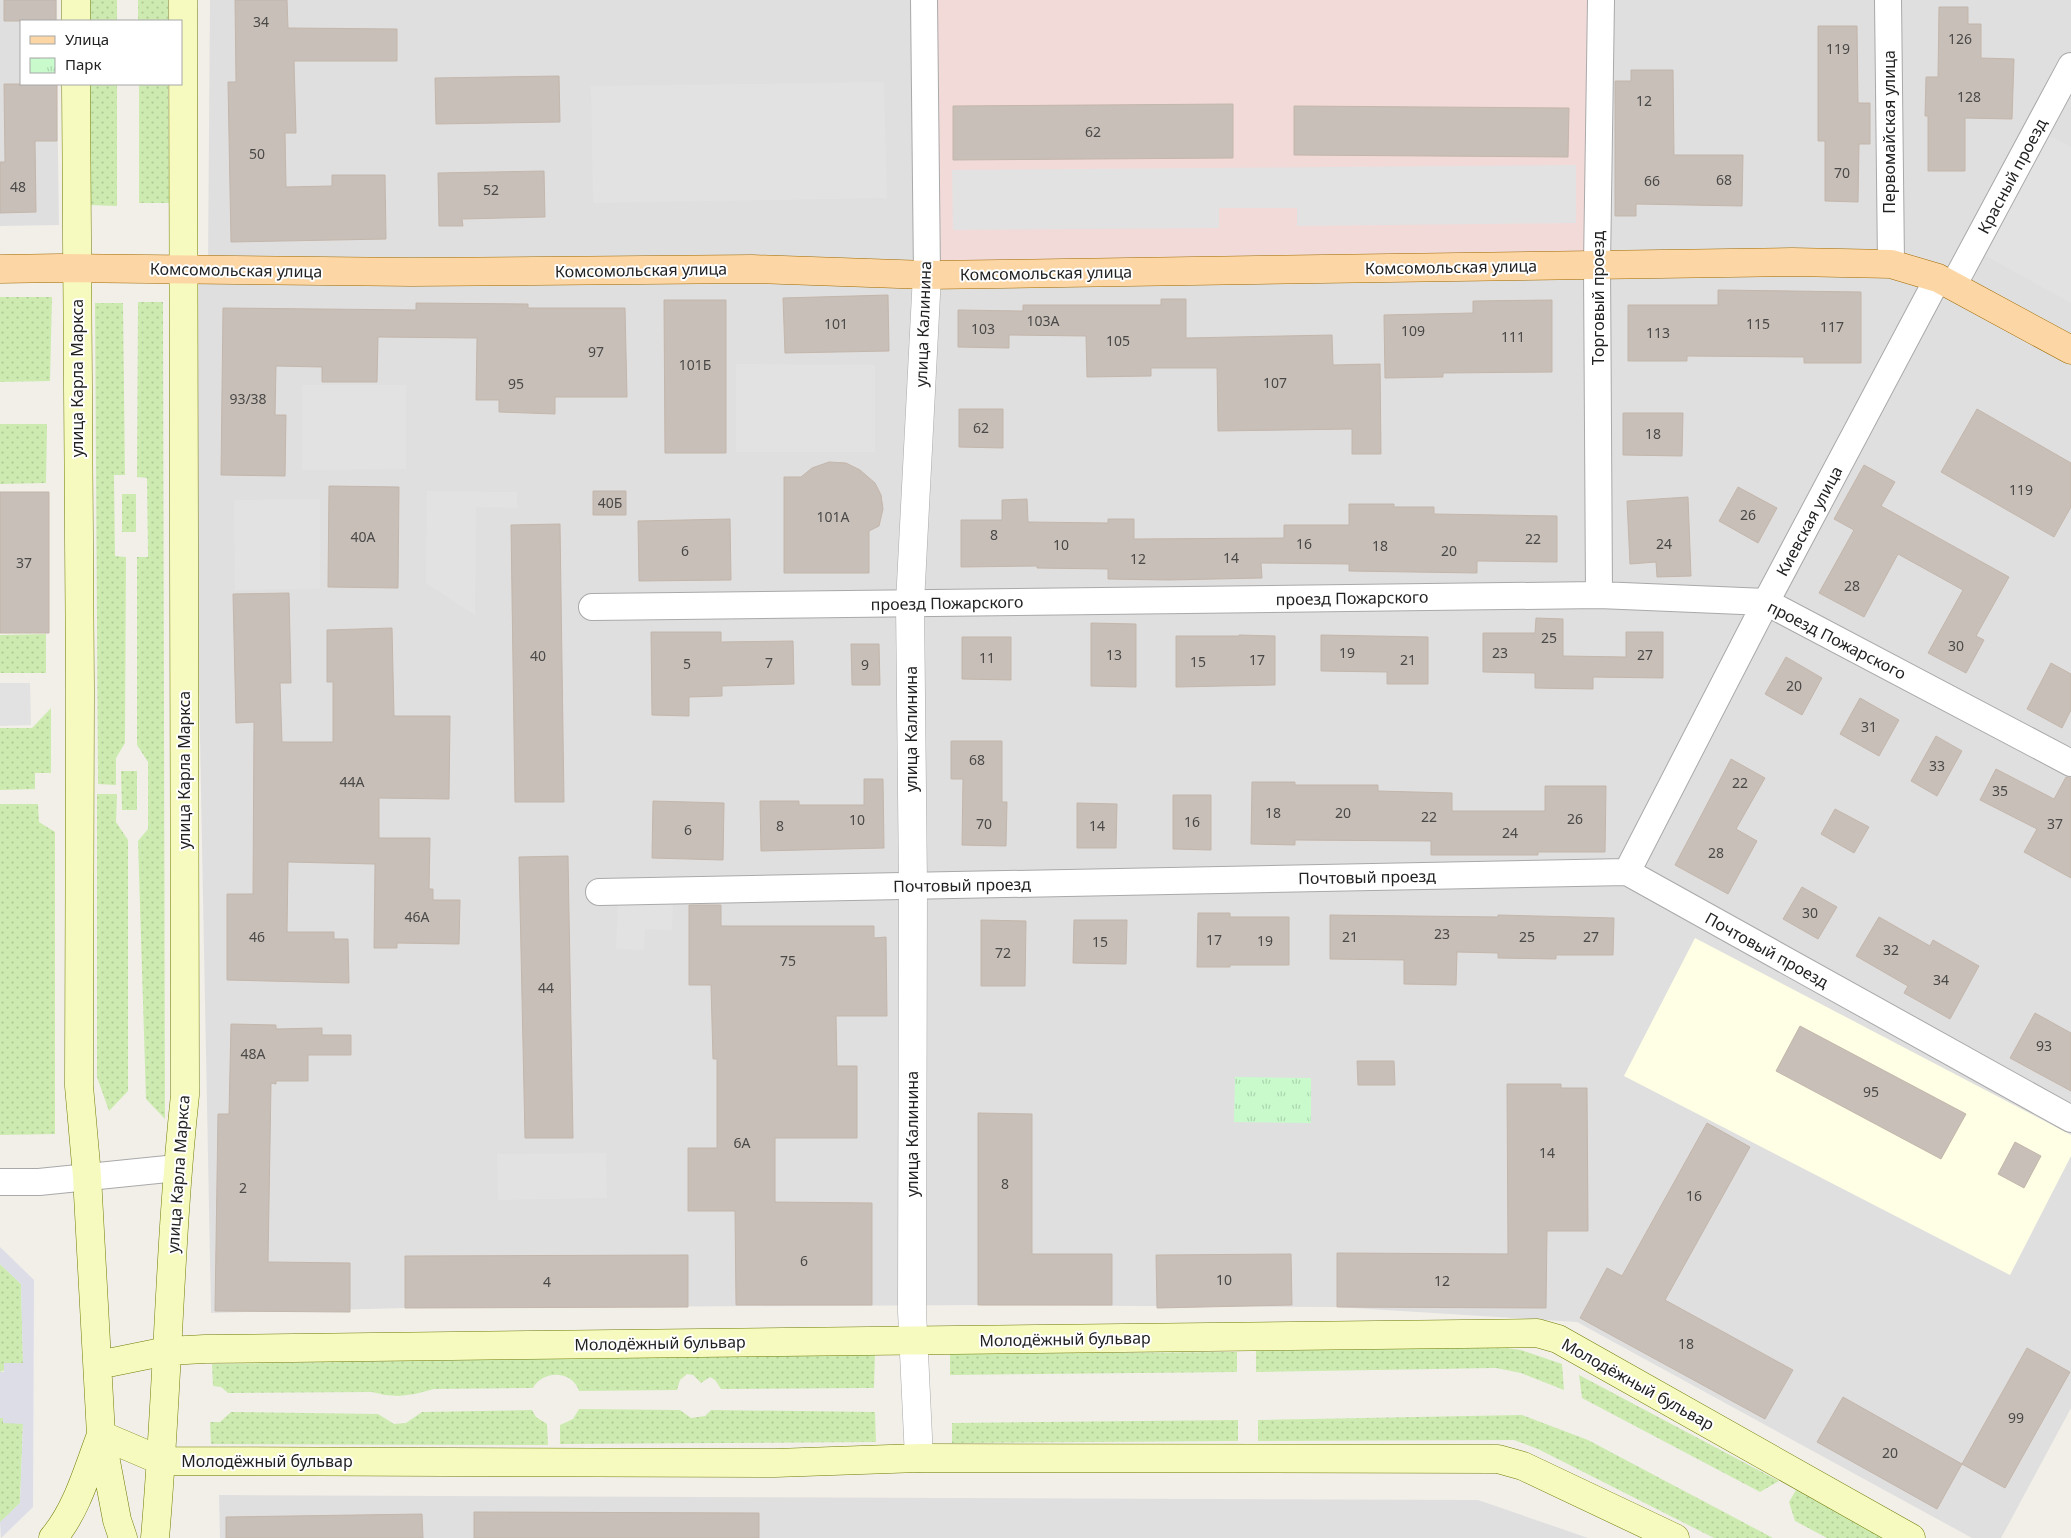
<svg xmlns="http://www.w3.org/2000/svg" width="2071" height="1538" viewBox="0 0 2071 1538" font-family="'Noto Sans',sans-serif">
	<style>
		.residential { fill: #e0dfdf }
		.commercial { fill: #f2dad9 }
		.education { fill: #ffffe5 }
		.grass { fill: url(#grass-dots) }
		.park { fill: url(#park-tufts) }
		.parking { fill: #e2e2e2 }
		.plaza { fill: #dddde8 }
		.building { fill: #c7bfb8; stroke: #c4b6ab }
		.lines { fill: none; stroke-linecap: round; stroke-linejoin: round }
		.minor-casing { stroke: #a9a9a9; stroke-width: 28 }
		.tertiary-casing { stroke: #a9a9a9; stroke-width: 29 }
		.secondary-casing { stroke: #707d05; stroke-width: 29 }
		.primary-casing { stroke: #a06b00; stroke-width: 29 }
		.minor { stroke: #fff; stroke-width: 26 }
		.tertiary { stroke: #fff; stroke-width: 28 }
		.secondary { stroke: #f7fabf; stroke-width: 28 }
		.primary { stroke: #fcd6a4; stroke-width: 28 }
		.labels { text-anchor: middle; stroke-width: 4; stroke-linejoin: round; paint-order: stroke }
		.number-label { font-size: 14px; fill: #4b4948 }
		.street-label { font-size: 16px; fill: #222; stroke: #fff }
	</style>
	<defs>
		<pattern id="grass-dots" width="8" height="8" patternUnits="userSpaceOnUse" patternTransform="scale(1.25)"><rect width="8" height="8" fill="#cdebb0"/><path d="M2 2h.1M6 6h.1" fill="none" stroke="#b0c997" stroke-width="1.8" stroke-linecap="round"/></pattern>
		<pattern id="park-tufts" width="24" height="20" patternUnits="userSpaceOnUse" patternTransform="scale(1.25)"><rect width="24" height="20" fill="#c8facc"/><path d="M3 7l-1-3M5 7V3M7 7l1-3M15 17l-1-3M17 17v-4M19 17l1-3" fill="none" stroke="#acd6af"/></pattern>
	</defs>
	<rect width="100%" height="100%" fill="#f2efe9"/>
	<path class="residential" d="M0,0H57V21H21V84H57L59,225L0,226Z
		M210,0H919L920,268L1879,265L1935,284L2071,361V1408L2001,1538H1972L1577,1322L1337,1307L978,1305L405,1308L211,1313L191,271L208,263Z
		M1612,0H2071V341L1949,274L1609,253Z
		M219,1495L1478,1500L1588,1538H220Z"/>
	<path class="commercial" d="M932,0H1596L1594,257L934,267Z"/>
	<path class="education" d="M1695,938L2071,1135V1156L2010,1275L1624,1076Z"/>
	<path class="grass" d="M89,0H117V21H89Z
		M138,0H168V21H138Z
		M89,84H117V206L89,205Z
		M139,84H168L169,203H139Z
		M52,297L50,381L0,382V297Z
		M138,302H163L165,1119L146,1099L138,841L148,829V762L137,745V557H148L147,478L137,477Z
		M95,303H123L125,475H114L115,556L126,557L125,743L116,758V785L98,784Z
		M0,424H47L46,483L0,484Z
		M122,494H136V532H122Z
		M46,634V673H0V635Z
		M51,708V773H35V789L0,790V728H32Z
		M121,771H137V810H122Z
		M97,794H117L116,822L128,840V1091L109,1111L97,1077Z
		M0,804H38L39,822L55,832V1134L0,1135Z
		M0,1264L21,1284L23,1363L0,1372Z
		M1499,1347L1521,1350L1562,1364L1564,1390L1521,1373L1496,1368L1256,1372V1351Z
		M1237,1352V1372L950,1375V1354Z
		M875,1354L874,1388L721,1389L715,1380L710,1377L701,1383L693,1375L687,1374L680,1380L677,1390L579,1391C572,1370 543,1370 533,1388L434,1389L415,1394L399,1396L385,1395L372,1392L228,1393L221,1387L213,1386L212,1364Z
		M1579,1375L1779,1481L1760,1492L1582,1398Z
		M579,1409L680,1410L691,1418L705,1416L711,1410L875,1412L876,1442L560,1444V1425L573,1419Z
		M532,1410L536,1417L547,1424L548,1445L211,1444L210,1422H220L231,1412L378,1414L394,1424L406,1423L422,1412Z
		M1522,1415L1588,1440L1773,1538H1714L1538,1449L1514,1440L1258,1441V1420Z
		M0,1418H3V1423H23L20,1503L0,1523Z
		M1238,1420V1441L952,1443V1423Z
		M1796,1490L1883,1538H1827L1795,1521L1789,1502Z"/>
	<path class="park" d="M1235,1077L1311,1078V1123L1234,1122Z"/>
	<path class="parking" d="M884,82L887,198L593,203L591,86Z
		M2050,136L2071,147V303L1984,255Z
		M1576,165V223L1297,226V208H1219V228L953,230L952,170Z
		M736,364L875,365V452H736Z
		M302,385H406V469L302,470Z
		M427,491L517,492V508L476,507L475,615L426,583Z
		M320,499V589L235,590L234,500Z
		M0,683H30L31,725L0,726Z
		M618,901L673,903L672,930L645,929L644,950L616,949Z
		M606,1153L607,1198L498,1200L497,1154Z"/>
	<path class="plaza" d="M0,1247L34,1280L33,1507L1,1538L0,1522L20,1503L23,1424L3,1423V1418H0V1372H4V1363H23L21,1284L0,1264Z"/>
	<path class="building" d="M4,0H56V21H4Z
		M235,0H287L288,28L397,29V61H294L296,133H285L286,187L332,186V175H385L386,239L231,242L228,82H236Z
		M1939,7H1968V24H1981V58L2014,59L2012,119L1965,118V171H1928V116H1925L1926,77H1938Z
		M1818,26H1857L1858,103H1870V144H1859L1858,202L1825,201V141H1818Z
		M1631,70H1673L1674,155H1743L1742,206L1636,204V216H1615V81H1631Z
		M559,76L560,122L436,124L435,78Z
		M4,84H57V141H35L36,212L0,213V162H5Z
		M1233,104V158L953,160V106Z
		M1294,106L1569,108L1568,157L1294,155Z
		M544,171L545,217L462,219L463,226H439L438,173Z
		M1718,290L1861,292V363H1804V357L1687,356V361H1628V305H1718Z
		M888,295L889,351L785,353L783,298Z
		M1161,299H1186V338L1332,335L1333,365L1380,364L1381,454H1352V429L1218,431L1217,368H1151V376L1087,377L1086,336L1009,335V348L958,347V310L1023,311V305H1161Z
		M664,300H726V453H665Z
		M1552,300V372L1443,373V377L1385,378L1384,315L1473,313V301Z
		M416,303L528,304V308H625L627,397H555V414L499,412V400H476L477,338L378,337L377,382H322V367L276,366L275,415H286L285,476L221,475L223,308L416,310Z
		M959,409H1003V448L959,447Z
		M1977,409L2071,463V507L2054,537L1941,472Z
		M1623,413H1683L1682,456L1623,455Z
		M829,462L846,463L860,470L875,483L881,495L883,509L879,526L869,531V573H784V477H801L812,468Z
		M1864,465L1895,482L1881,506L2009,577L1976,636L1984,640L1966,673L1928,653L1963,590L1898,554L1864,617L1819,593L1854,530L1834,519Z
		M329,486L399,487L398,588L328,587Z
		M1738,487L1777,508L1758,543L1719,521Z
		M593,491H626V515H593Z
		M0,492H49V633H0Z
		M1688,497L1691,576L1657,577L1656,562L1630,564L1627,501Z
		M1027,499L1028,522L1108,523V519H1134V539L1284,538V525H1349V504H1394V507H1434V514L1557,516V562L1477,561V573L1349,571V564L1261,563L1262,578L1169,580L1108,579V569L1037,568V566L961,567V520H1002V500Z
		M730,519L731,580L639,581L638,521Z
		M560,524L564,802H515L511,525Z
		M289,593L291,683H280L282,742H333V682H327V630L392,628L394,716H450L449,799L379,798V838H430L429,889H433V900H460L459,944L397,943V948H374L375,864L288,862L287,932H334V939H348L349,983L227,980V894H253L254,722L236,723L233,594Z
		M1536,618L1563,619V656L1626,657V632H1663V678L1593,677V689L1535,688V673L1483,672V633H1535Z
		M1091,623L1136,624V687L1091,686Z
		M651,632H721V642L793,641L794,684L722,686V696L689,697V716L652,715Z
		M1239,635L1275,636V685L1176,687V636H1239Z
		M1321,635L1428,637V684H1387V672L1321,671Z
		M962,637H1011V680L962,679Z
		M851,644H879L880,685H852Z
		M1786,657L1822,678L1802,715L1765,694Z
		M2051,663L2071,674V710L2062,728L2027,709Z
		M1860,698L1899,720L1879,756L1840,734Z
		M1936,736L1962,751L1937,796L1911,781Z
		M951,741H1002V802H1007L1006,846L962,845L963,779H951Z
		M1731,759L1765,778L1736,829L1757,841L1728,894L1675,865Z
		M1996,769L2054,799L2066,777L2071,778V878L2024,852L2037,829L1980,800Z
		M864,779H883L884,848L761,851L760,801H799V805H864Z
		M1252,782H1295V785H1378V791L1452,793V811H1545V786H1606L1605,852H1538V855H1431V841L1295,840V845L1251,844Z
		M1173,795H1211V850L1173,849Z
		M653,801L724,803L723,860L652,858Z
		M1077,803L1117,804L1116,848H1077Z
		M1835,809L1869,827L1854,853L1821,834Z
		M568,856L573,1138H525L519,857Z
		M1802,887L1837,907L1818,939L1783,919Z
		M689,905H721V926H874V938L886,937L887,1016H836L837,1066H857V1138H775V1202L872,1203V1305H736L735,1211H688V1148H717V1059H713L711,985H689Z
		M1198,913H1230V917H1289V965H1230V967H1197Z
		M1330,915L1498,917V915L1614,918L1613,955H1556V959L1498,958V953L1457,952L1456,985L1404,984V960L1330,959Z
		M1879,917L1930,946L1933,940L1979,966L1950,1019L1904,993L1908,986L1856,956Z
		M981,920L1026,921L1025,986H981Z
		M1074,920H1127L1126,964L1073,963Z
		M2035,1013L2071,1033V1091L2010,1058Z
		M231,1024L276,1025V1029L322,1028V1035H351V1055H308V1081H276V1084L271,1083L268,1262L350,1263V1312L215,1311L218,1114H229Z
		M1800,1026L1966,1114L1941,1159L1776,1071Z
		M1357,1061H1394L1395,1085H1358Z
		M1507,1084H1561V1088H1587L1588,1231H1547L1546,1308L1337,1307V1253L1508,1254Z
		M978,1113L1032,1114V1254H1112V1305H978Z
		M1707,1123L1750,1147L1665,1300L1793,1370L1765,1419L1580,1318L1607,1268L1622,1276Z
		M2015,1142L2041,1156L2024,1188L1998,1174Z
		M1291,1254L1292,1305L1157,1308L1156,1255Z
		M688,1255V1307L405,1308V1256Z
		M2027,1348L2070,1372L2005,1488L1962,1464Z
		M1843,1397L1962,1464L1937,1509L1817,1442Z
		M474,1512L759,1513V1538H474Z
		M422,1514L423,1538H226V1517Z"/>
	<g class="lines">
		<defs>
			<path id="minor" d="M924,0L927,275
				M1888,0L1891,264
				M1953,286L2071,66
				M1599,595L1597,265L1601,0
				M592,607L1599,595L1766,602L2071,763
				M1627,872L1766,602L1938,278
				M599,892L1627,872L2071,1119
				M0,1182H39L177,1168"/>
			<path id="tertiary" d="M919,1458L912,1311L913,886L910,603L927,275"/>
			<path id="secondary" d="M76,0V21
				M76,84L80,691L79,1086L87,1176L101,1435L117,1520L123,1538
				M98,1365L167,1351L205,1349L1537,1333L1558,1339L1911,1538
				M53,1538C77,1510 88,1469 101,1435L162,1461L775,1463L919,1458L1498,1459L1523,1466L1675,1538
				M155,1538C168,1391 169,1242 185,1095L183,0"/>
			<path id="primary" d="M0,269L60,268L412,272L752,269L927,275L1792,262L1891,264L1938,278L2071,350"/>
		</defs>
		<use href="#minor" class="minor-casing"/>
		<use href="#tertiary" class="tertiary-casing"/>
		<use href="#secondary" class="secondary-casing"/>
		<use href="#primary" class="primary-casing"/>
		<use href="#minor" class="minor"/>
		<use href="#tertiary" class="tertiary"/>
		<use href="#secondary" class="secondary"/>
		<use href="#primary" class="primary"/>
	</g>
	<g class="labels">
		<g class="number-label">
			<text x="261" y="27">34</text>
			<text x="1960" y="44">126</text>
			<text x="1838" y="54">119</text>
			<text x="1969" y="102">128</text>
			<text x="1644" y="106">12</text>
			<text x="1093" y="137">62</text>
			<text x="257" y="159">50</text>
			<text x="1842" y="178">70</text>
			<text x="1724" y="185">68</text>
			<text x="1652" y="186">66</text>
			<text x="18" y="192">48</text>
			<text x="491" y="195">52</text>
			<text x="1043" y="326">103А</text>
			<text x="836" y="329">101</text>
			<text x="1758" y="329">115</text>
			<text x="1832" y="332">117</text>
			<text x="983" y="334">103</text>
			<text x="1413" y="336">109</text>
			<text x="1658" y="338">113</text>
			<text x="1513" y="342">111</text>
			<text x="1118" y="346">105</text>
			<text x="596" y="357">97</text>
			<text x="695" y="370">101Б</text>
			<text x="1275" y="388">107</text>
			<text x="516" y="389">95</text>
			<text x="248" y="404">93/38</text>
			<text x="981" y="433">62</text>
			<text x="1653" y="439">18</text>
			<text x="2021" y="495">119</text>
			<text x="610" y="508">40Б</text>
			<text x="1748" y="520">26</text>
			<text x="833" y="522">101А</text>
			<text x="994" y="540">8</text>
			<text x="363" y="542">40А</text>
			<text x="1533" y="544">22</text>
			<text x="1304" y="549">16</text>
			<text x="1664" y="549">24</text>
			<text x="1061" y="550">10</text>
			<text x="1380" y="551">18</text>
			<text x="685" y="556">6</text>
			<text x="1449" y="556">20</text>
			<text x="1231" y="563">14</text>
			<text x="1138" y="564">12</text>
			<text x="24" y="568">37</text>
			<text x="1852" y="591">28</text>
			<text x="1549" y="643">25</text>
			<text x="1956" y="651">30</text>
			<text x="1347" y="658">19</text>
			<text x="1500" y="658">23</text>
			<text x="1114" y="660">13</text>
			<text x="1645" y="660">27</text>
			<text x="538" y="661">40</text>
			<text x="987" y="663">11</text>
			<text x="1257" y="665">17</text>
			<text x="1408" y="665">21</text>
			<text x="1198" y="667">15</text>
			<text x="769" y="668">7</text>
			<text x="687" y="669">5</text>
			<text x="865" y="670">9</text>
			<text x="1794" y="691">20</text>
			<text x="1869" y="732">31</text>
			<text x="977" y="765">68</text>
			<text x="1937" y="771">33</text>
			<text x="352" y="787">44А</text>
			<text x="1740" y="788">22</text>
			<text x="2000" y="796">35</text>
			<text x="1273" y="818">18</text>
			<text x="1343" y="818">20</text>
			<text x="1429" y="822">22</text>
			<text x="1575" y="824">26</text>
			<text x="857" y="825">10</text>
			<text x="1192" y="827">16</text>
			<text x="984" y="829">70</text>
			<text x="2055" y="829">37</text>
			<text x="780" y="831">8</text>
			<text x="1097" y="831">14</text>
			<text x="688" y="835">6</text>
			<text x="1510" y="838">24</text>
			<text x="1716" y="858">28</text>
			<text x="1810" y="918">30</text>
			<text x="417" y="922">46А</text>
			<text x="1442" y="939">23</text>
			<text x="257" y="942">46</text>
			<text x="1350" y="942">21</text>
			<text x="1527" y="942">25</text>
			<text x="1591" y="942">27</text>
			<text x="1214" y="945">17</text>
			<text x="1265" y="946">19</text>
			<text x="1100" y="947">15</text>
			<text x="1891" y="955">32</text>
			<text x="1003" y="958">72</text>
			<text x="788" y="966">75</text>
			<text x="1941" y="985">34</text>
			<text x="546" y="993">44</text>
			<text x="2044" y="1051">93</text>
			<text x="253" y="1059">48А</text>
			<text x="1871" y="1097">95</text>
			<text x="742" y="1148">6А</text>
			<text x="1547" y="1158">14</text>
			<text x="1005" y="1189">8</text>
			<text x="243" y="1193">2</text>
			<text x="1694" y="1201">16</text>
			<text x="804" y="1266">6</text>
			<text x="1224" y="1285">10</text>
			<text x="1442" y="1286">12</text>
			<text x="547" y="1287">4</text>
			<text x="1686" y="1349">18</text>
			<text x="2016" y="1423">99</text>
			<text x="1890" y="1458">20</text>
		</g>
		<g class="street-label">
			<text transform="translate(1889 132) rotate(-90)" y="6">Первомайская улица</text>
			<text transform="translate(2012 176) rotate(-62)" y="6">Красный проезд</text>
			<text transform="translate(1451 267) rotate(-1)" y="6">Комсомольская улица</text>
			<text transform="translate(236 270) rotate(1)" y="6">Комсомольская улица</text>
			<text transform="translate(641 270) rotate(-1)" y="6">Комсомольская улица</text>
			<text transform="translate(1046 273) rotate(-1)" y="6">Комсомольская улица</text>
			<text transform="translate(1598 298) rotate(-90)" y="6">Торговый проезд</text>
			<text transform="translate(923 324) rotate(-88)" y="6">улица Калинина</text>
			<text transform="translate(77 378) rotate(-90)" y="6">улица Карла Маркса</text>
			<text transform="translate(1809 521) rotate(-62)" y="6">Киевская улица</text>
			<text transform="translate(1352 598) rotate(-1)" y="6">проезд Пожарского</text>
			<text transform="translate(947 603) rotate(-1)" y="6">проезд Пожарского</text>
			<text transform="translate(1837 640) rotate(27)" y="6">проезд Пожарского</text>
			<text transform="translate(911 729) rotate(-90)" y="6">улица Калинина</text>
			<text transform="translate(184 770) rotate(-90)" y="6">улица Карла Маркса</text>
			<text transform="translate(1367 877) rotate(-1)" y="6">Почтовый проезд</text>
			<text transform="translate(962 885) rotate(-1)" y="6">Почтовый проезд</text>
			<text transform="translate(1767 950) rotate(29)" y="6">Почтовый проезд</text>
			<text transform="translate(912 1134) rotate(-90)" y="6">улица Калинина</text>
			<text transform="translate(178 1174) rotate(-86)" y="6">улица Карла Маркса</text>
			<text transform="translate(1065 1339) rotate(-1)" y="6">Молодёжный бульвар</text>
			<text transform="translate(660 1343) rotate(-1)" y="6">Молодёжный бульвар</text>
			<text transform="translate(1638 1384) rotate(29)" y="6">Молодёжный бульвар</text>
			<text x="267" y="1467">Молодёжный бульвар</text>
		</g>
	</g>
	<rect x="20" y="20" width="162" height="65" fill="#ffffff" stroke="#a7a7a7"/>
	<rect x="30" y="36" width="25" height="8" fill="#fcd6a4" stroke="#a7a7a7"/>
	<text x="65" y="45" font-size="15" fill="#222222">Улица</text>
	<rect x="30" y="58" width="25" height="15" fill="url(#park-tufts)" stroke="#a7a7a7"/>
	<text x="65" y="70" font-size="15" fill="#222222">Парк</text>
</svg>
